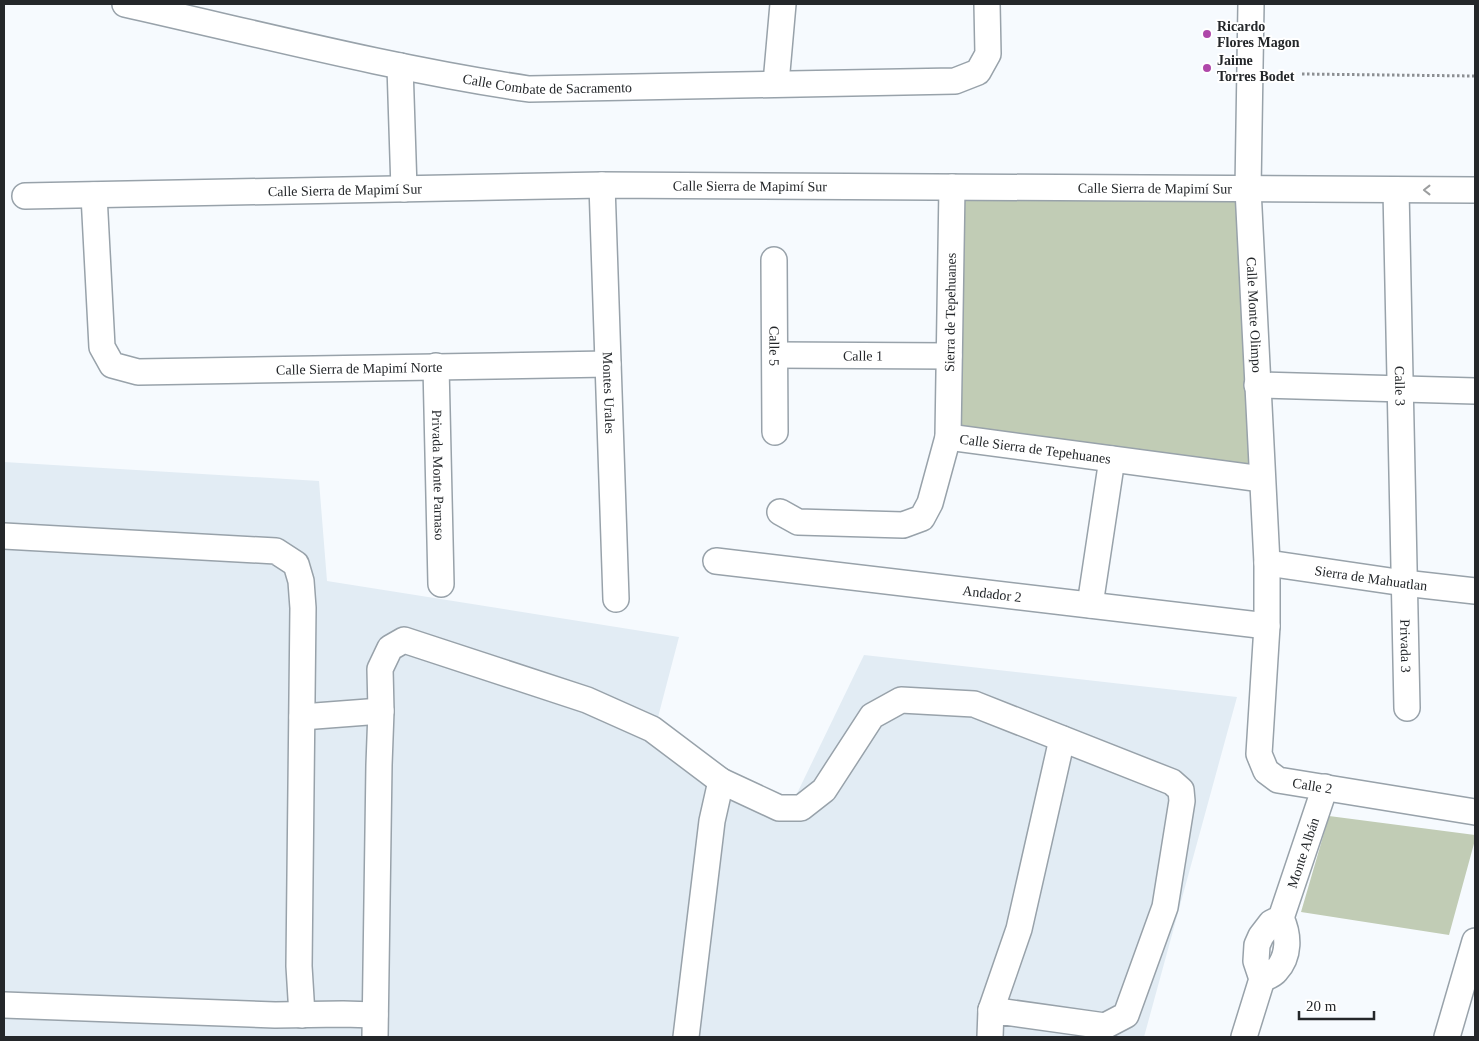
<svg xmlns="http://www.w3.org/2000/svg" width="1479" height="1041" viewBox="0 0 1479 1041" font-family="'Times New Roman',serif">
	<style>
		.built { fill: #e2ecf4 }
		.green { fill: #c1ccb5 }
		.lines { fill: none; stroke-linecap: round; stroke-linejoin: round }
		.minor-casing { stroke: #98a2aa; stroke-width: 28 }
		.path { stroke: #8c8f93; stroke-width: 3; stroke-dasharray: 2.5 2.5; stroke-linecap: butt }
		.minor { stroke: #fff; stroke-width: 25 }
		.oneway { stroke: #9c9e9f }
		.poi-dot { fill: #af47a9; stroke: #fff; stroke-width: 2 }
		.labels { text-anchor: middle; stroke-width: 4; stroke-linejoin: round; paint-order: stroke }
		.poi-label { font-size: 14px; font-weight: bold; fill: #24272a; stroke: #fff; text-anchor: start }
		.street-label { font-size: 14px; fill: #24272a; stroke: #fff }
	</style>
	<rect width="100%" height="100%" fill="#f6fafe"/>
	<path class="built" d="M4,462L319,481L327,581L679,637L657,721L670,736L789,810L864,655L1237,697L1144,1037H4Z"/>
	<path class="green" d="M952,187L1248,189L1262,479L948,437Z
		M1329,816L1475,835V840L1449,935L1301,912Z"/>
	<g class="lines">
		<defs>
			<g id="minor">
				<path id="s1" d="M125,4C259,34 393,69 529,89L955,81L978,72L988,54L987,4"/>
				<path id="s2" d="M1251,4L1248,189L1267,563V626L1259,754L1266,771L1278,780L1475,812"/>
				<path d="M400,66L404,189"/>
				<path d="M776,83L783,4"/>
				<path id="s3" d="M602,185L616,599"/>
				<path id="s4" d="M1396,190L1407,708"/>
				<path id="s5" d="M94,195L102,347L112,365L138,372L608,364"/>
				<path id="s6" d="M25,196L602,185L1475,190"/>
				<path id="s7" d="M774,260L775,432"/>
				<path id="s8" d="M775,355L949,356"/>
				<path id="s9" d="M436,366L441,584"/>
				<path d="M1257,385L1475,391"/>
				<path id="s10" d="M948,437L1262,479"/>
				<path id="s11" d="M780,512L798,522L903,525L922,518L930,503L948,437L952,187"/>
				<path d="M4,536L276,551L296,564L301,581L303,608L299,966L302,1015"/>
				<path id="s12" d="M716,561L1267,626"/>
				<path id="s13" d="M1267,563L1404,583L1475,591"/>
				<path d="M1090,605L1112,459"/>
				<path d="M302,717L381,711"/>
				<path d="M1262,979C1267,977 1273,975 1276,971C1290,956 1289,935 1281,918"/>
				<path d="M4,1005L275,1015L343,1014L375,1015"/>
				<path d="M991,1010L1019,929L1062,739"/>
				<path d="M375,1037L379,765L381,711L380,669L390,648L404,640L587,700L652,729L721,781L779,808H801L824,790L872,716L901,700L974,704L1172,782L1181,790L1182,801L1165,907L1126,1015L1105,1026L991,1010L990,1037"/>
				<path d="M686,1037L712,821L721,781"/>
				<path id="s14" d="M1244,1037L1262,979L1256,961L1257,945L1261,936L1271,923L1281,918L1325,787"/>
				<path d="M1447,1037L1475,941"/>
			</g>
		</defs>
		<use href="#minor" class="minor-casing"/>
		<path class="path" d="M1302,74L1475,76"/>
		<use href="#minor" class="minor"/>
	</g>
	<defs><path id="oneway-chevron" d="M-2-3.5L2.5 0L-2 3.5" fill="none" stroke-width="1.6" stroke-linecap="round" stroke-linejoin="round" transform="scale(1.25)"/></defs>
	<use class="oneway" href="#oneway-chevron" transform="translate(1427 190) rotate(-180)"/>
	<g class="poi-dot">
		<circle cx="1207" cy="34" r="5"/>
		<circle cx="1207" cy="68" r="5"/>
	</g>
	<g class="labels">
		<g class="poi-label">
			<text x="1217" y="31">Ricardo<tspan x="1217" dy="16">Flores Magon</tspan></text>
			<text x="1217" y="65">Jaime<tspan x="1217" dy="16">Torres Bodet</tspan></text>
		</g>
		<g class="street-label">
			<text dy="5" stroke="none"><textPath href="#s1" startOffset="431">Calle Combate de Sacramento</textPath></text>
			<text dy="5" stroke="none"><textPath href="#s6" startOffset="725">Calle Sierra de Mapimí Sur</textPath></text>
			<text dy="5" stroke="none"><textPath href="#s6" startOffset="1130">Calle Sierra de Mapimí Sur</textPath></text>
			<text dy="5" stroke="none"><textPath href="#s6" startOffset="320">Calle Sierra de Mapimí Sur</textPath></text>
			<text dy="5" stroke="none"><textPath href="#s11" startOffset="356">Sierra de Tepehuanes</textPath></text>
			<text dy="5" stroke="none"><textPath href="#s2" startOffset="311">Calle Monte Olimpo</textPath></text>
			<text dy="5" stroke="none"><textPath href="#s7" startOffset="86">Calle 5</textPath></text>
			<text dy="5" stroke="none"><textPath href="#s8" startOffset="88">Calle 1</textPath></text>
			<text dy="5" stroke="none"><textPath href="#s5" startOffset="421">Calle Sierra de Mapimí Norte</textPath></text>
			<text dy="5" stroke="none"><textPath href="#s4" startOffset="196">Calle 3</textPath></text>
			<text dy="5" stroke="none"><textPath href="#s3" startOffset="208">Montes Urales</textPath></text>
			<text dy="5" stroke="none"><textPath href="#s10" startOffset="88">Calle Sierra de Tepehuanes</textPath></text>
			<text dy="5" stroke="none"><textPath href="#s9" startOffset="109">Privada Monte Parnaso</textPath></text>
			<text dy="5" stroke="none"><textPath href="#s13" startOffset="105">Sierra de Mahuatlan</textPath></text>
			<text dy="5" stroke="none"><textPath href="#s12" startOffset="278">Andador 2</textPath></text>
			<text dy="5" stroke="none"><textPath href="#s4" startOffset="456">Privada 3</textPath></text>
			<text dy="5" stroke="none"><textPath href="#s2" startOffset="819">Calle 2</textPath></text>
			<text dy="5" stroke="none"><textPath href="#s14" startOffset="202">Monte Albán</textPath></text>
		</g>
	</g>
	<rect width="1479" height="1041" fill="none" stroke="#24272a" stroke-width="10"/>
	<path d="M1299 1011v8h75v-8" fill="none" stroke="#24272a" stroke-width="2.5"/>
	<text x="1306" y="1011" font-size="15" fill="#24272a" stroke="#ffffff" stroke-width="4" paint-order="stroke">20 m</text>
</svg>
